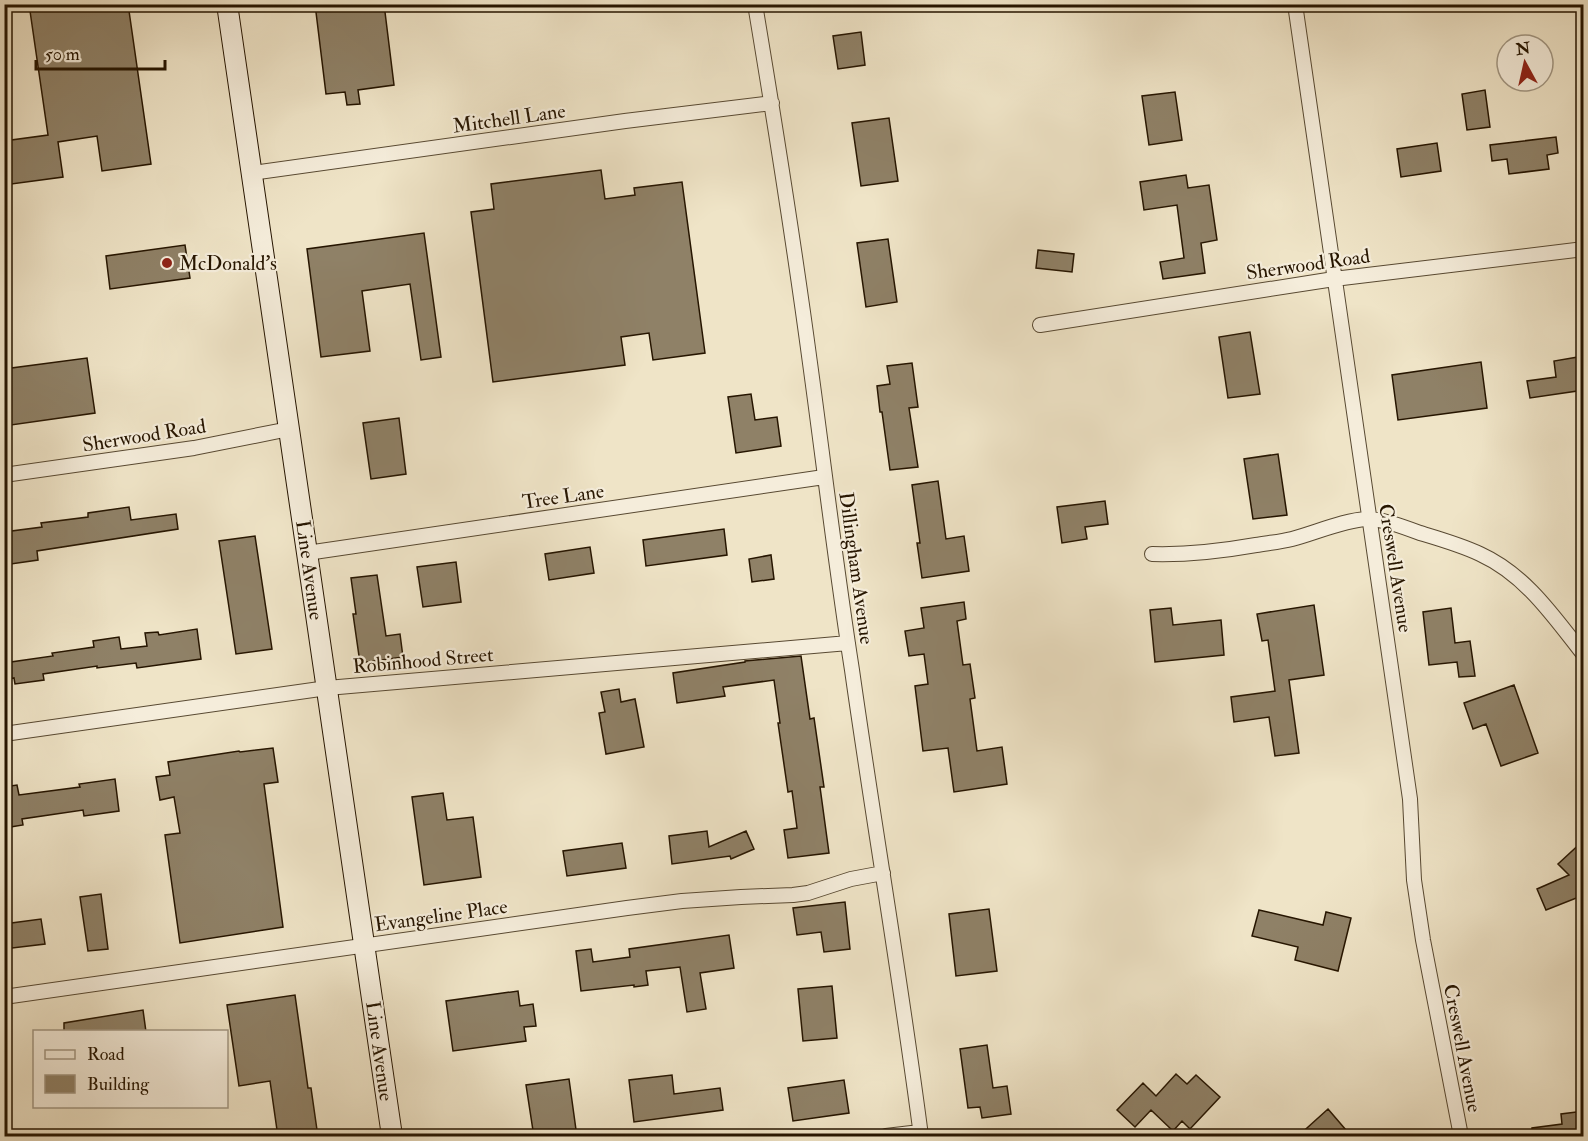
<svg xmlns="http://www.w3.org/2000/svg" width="1588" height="1141" viewBox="0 0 1588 1141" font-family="'IM FELL Double Pica',serif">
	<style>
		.building { fill: #8f8167; stroke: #261500; stroke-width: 1.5 }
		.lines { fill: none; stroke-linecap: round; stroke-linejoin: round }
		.minor-casing { stroke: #584932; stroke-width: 16 }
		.secondary-casing { stroke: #261500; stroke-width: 22 }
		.minor { stroke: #f5eddb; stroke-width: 14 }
		.secondary { stroke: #f5eddb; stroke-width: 20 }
		.poi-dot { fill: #8f2418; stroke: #f5eddb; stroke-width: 2 }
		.labels { text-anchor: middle; stroke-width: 4.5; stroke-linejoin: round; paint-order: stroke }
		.street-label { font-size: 20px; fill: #261500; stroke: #f5eddb }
		.poi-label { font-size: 20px; fill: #261500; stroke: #f5eddb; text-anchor: start }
	</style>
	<rect width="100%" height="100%" fill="#efe4c7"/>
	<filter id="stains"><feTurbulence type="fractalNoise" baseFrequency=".00333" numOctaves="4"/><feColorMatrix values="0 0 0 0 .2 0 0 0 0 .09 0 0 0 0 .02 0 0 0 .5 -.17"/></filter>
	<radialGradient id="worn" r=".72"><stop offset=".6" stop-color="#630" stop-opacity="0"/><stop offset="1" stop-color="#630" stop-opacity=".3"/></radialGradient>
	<path class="building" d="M75,4H128L151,164L102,171L97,136L58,142L63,177L4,185V141L48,135L30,11Z
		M315,4H384L394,85L358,90L360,104L347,105L345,92L326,94Z
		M861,32L865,65L838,69L833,36Z
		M1485,90L1490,127L1467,130L1462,94Z
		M1175,92L1182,140L1149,145L1142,96Z
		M889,118L898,181L861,186L852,123Z
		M1556,137L1558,153L1547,155L1549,169L1509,174L1507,159L1492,161L1490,145Z
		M1437,143L1441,171L1401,177L1397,149Z
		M601,170L605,199L635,195L634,188L682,182L705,353L653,360L649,333L621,337L625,365L493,382L471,212L494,209L491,184Z
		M1186,175L1188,188L1209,185L1217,240L1201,243L1205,273L1163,279L1160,262L1184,258L1177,205L1144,210L1140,182Z
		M424,233L441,357L421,360L410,284L362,291L370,351L321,357L307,249Z
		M888,239L897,302L866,307L857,243Z
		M185,245L190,278L110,289L106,256Z
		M1038,250L1074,254L1072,272L1036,268Z
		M1250,332L1260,394L1228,398L1219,337Z
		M1584,356V390L1530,398L1527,381L1556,377L1554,361Z
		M87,358L95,413L4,426V369Z
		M1481,362L1487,408L1398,420L1392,375Z
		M912,363L918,407L909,408L918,467L890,470L882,412H880L877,386L890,384L887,366Z
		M751,394L755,420L777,417L781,446L736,453L728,397Z
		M399,418L406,474L371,479L363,423Z
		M1278,454L1287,515L1253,519L1244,459Z
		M938,481L946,539L964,536L969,571L922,578L917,543H920L912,485Z
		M1105,501L1108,524L1085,527L1087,539L1062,543L1057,507Z
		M129,507L131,520L176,514L178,529L37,551L38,560L4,565V532L42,527L41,523L88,517V513Z
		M724,529L727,555L646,566L643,540Z
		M255,536L272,649L236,654L219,541Z
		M590,547L594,573L549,580L545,554Z
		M771,555L774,579L752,582L749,559Z
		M456,562L461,602L423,607L417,567Z
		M377,575L386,636L400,634L403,657L360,663L353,614H356L351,578Z
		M964,602L966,619L957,621L963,665L970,664L975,698L970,699L977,751L1002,747L1007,784L954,792L948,748L923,751L915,686L928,684L924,654L909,656L905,631L924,628L921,608Z
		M1314,605L1324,675L1289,680L1299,753L1275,756L1269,717L1234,722L1231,697L1275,691L1268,640L1262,641L1257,614Z
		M1171,608L1173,625L1221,620L1224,655L1155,662L1150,610Z
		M1451,608L1455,643L1470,641L1475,676L1459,677L1457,662L1429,665L1423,612Z
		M197,629L201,659L137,668L136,663L97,668V666L43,674L44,680L15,684L14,678L4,680V663L53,656L52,653L94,647L93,641L119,637L121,649L147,646L145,633L158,632L159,635Z
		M801,656L810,719L814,718L824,787H820L829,853L788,858L784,830L797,828L792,791L788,792L778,723H780L774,680L723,687L725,696L677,703L673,673L745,662V661Z
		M1514,685L1538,753L1501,766L1486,724L1473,729L1464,703Z
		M619,689L621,702L635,699L644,747L606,754L599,713L605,712L601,692Z
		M273,748L278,782L264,784L283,927L180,943L165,835L180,833L174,797L160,800L156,777L170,775L168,762L239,751L240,752Z
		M115,779L119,811L84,816L83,810L22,819L23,825L4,828V787L17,785L19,795L80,787L79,784Z
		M443,793L447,820L473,817L481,877L424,885L412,797Z
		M707,831L709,847L746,831L754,849L731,859L730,856L672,864L669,836Z
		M1584,840V895L1546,910L1537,889L1569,875L1558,864Z
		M622,843L626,868L567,876L563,851Z
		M101,894L108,949L88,951L80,897Z
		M845,902L850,949L824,952L821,932L797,935L793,908Z
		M989,909L997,971L956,976L949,914Z
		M1259,910L1323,925L1326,912L1351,918L1338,971L1295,960L1298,947L1252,936Z
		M41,919L45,944L4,949V924Z
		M729,935L734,968L700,973L706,1009L687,1012L680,967L646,971L648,985L634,987V985L581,991L576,951L591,949L593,962L630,957L629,949Z
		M832,986L837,1038L803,1041L798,989Z
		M518,991L520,1006L533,1004L536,1026L524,1027L526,1041L453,1051L446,1001Z
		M295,995L308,1088H311L318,1137H278L270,1081L239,1086L227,1005Z
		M143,1010L146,1032H64V1023Z
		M987,1045L993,1088L1007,1086L1011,1114L982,1118L980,1107L968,1108L960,1049Z
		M1176,1074L1187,1084L1196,1075L1220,1097L1190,1129L1182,1121L1173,1131L1151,1110L1135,1127L1117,1110L1143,1083L1156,1096Z
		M672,1075L674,1094L720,1088L723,1110L634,1122L629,1080Z
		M569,1079L577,1137H534L526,1085Z
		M844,1080L849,1113L793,1121L788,1088Z
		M1328,1109L1352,1137H1297Z
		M1584,1111V1137H1532V1128L1562,1124L1561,1114Z"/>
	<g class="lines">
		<defs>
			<path id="minor" d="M755,4C775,124 794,243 810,363C824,465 836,568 852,670C874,826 901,981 921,1136
				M1295,4L1410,799L1414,880L1423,940L1461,1136
				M252,173L625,121L772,103
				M1040,325L1334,279L1584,249
				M4,475L194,448L289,429
				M307,553L824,477
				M1152,554C1187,555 1222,551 1256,545C1268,543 1280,542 1292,539C1315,533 1344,520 1367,519C1380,518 1407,528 1420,533C1440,539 1461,545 1480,554C1526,575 1554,617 1584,655
				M4,734L327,688L848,643
				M4,997L627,908L682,901L741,897L793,895L808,893L851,879L883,873
				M886,1136L920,1132"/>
			<path id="secondary" d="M227,4L392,1136"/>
		</defs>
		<use href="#minor" class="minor-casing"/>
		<use href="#secondary" class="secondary-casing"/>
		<use href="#minor" class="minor"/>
		<use href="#secondary" class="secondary"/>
	</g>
	<circle class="poi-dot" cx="167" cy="263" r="6"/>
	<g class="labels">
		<g class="street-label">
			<text transform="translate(509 118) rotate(-8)" y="7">Mitchell Lane</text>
			<text transform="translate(1308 264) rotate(-8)" y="7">Sherwood Road</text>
			<text transform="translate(144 435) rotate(-9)" y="7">Sherwood Road</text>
			<text transform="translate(563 496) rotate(-8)" y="7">Tree Lane</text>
			<text transform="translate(857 568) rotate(82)" y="7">Dillingham Avenue</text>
			<text transform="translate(1396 568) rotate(81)" y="7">Creswell Avenue</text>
			<text transform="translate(310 570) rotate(82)" y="7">Line Avenue</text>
			<text transform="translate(423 660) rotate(-5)" y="7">Robinhood Street</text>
			<text transform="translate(441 915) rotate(-8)" y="7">Evangeline Place</text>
			<text transform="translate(1463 1048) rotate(79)" y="7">Creswell Avenue</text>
			<text transform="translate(380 1051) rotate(82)" y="7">Line Avenue</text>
		</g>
		<g class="poi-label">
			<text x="179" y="270">McDonald's</text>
		</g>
	</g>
	<rect width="1588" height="1141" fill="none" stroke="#efe4c7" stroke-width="24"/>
	<rect x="6" y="6" width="1576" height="1129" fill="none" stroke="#261500" stroke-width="3"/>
	<rect x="12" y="12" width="1564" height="1117" fill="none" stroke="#261500" stroke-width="1.5"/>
	<rect x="33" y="1030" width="195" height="78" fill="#f5eddb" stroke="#a29783" stroke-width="1.5"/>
	<rect x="45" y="1050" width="30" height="9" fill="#f5eddb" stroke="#a29783" stroke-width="1.5"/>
	<text x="87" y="1060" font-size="18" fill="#261500">Road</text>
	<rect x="45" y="1075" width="30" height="18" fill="#8f8167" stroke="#a29783" stroke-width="1.5"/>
	<text x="87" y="1090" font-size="18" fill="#261500">Building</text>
	<g transform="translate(1525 63) rotate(352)"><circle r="28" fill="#f5eddb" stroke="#a29783" stroke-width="1.5"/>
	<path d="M0-4.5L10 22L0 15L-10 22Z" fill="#8f2418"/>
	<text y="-9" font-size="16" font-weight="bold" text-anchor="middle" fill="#261500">N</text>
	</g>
	<path d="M36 60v9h129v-9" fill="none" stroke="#261500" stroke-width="3"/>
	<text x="45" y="60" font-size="18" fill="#261500" stroke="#f5eddb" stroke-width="4.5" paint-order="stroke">50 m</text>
	<rect width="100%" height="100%" filter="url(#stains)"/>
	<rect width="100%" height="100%" fill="url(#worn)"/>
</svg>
